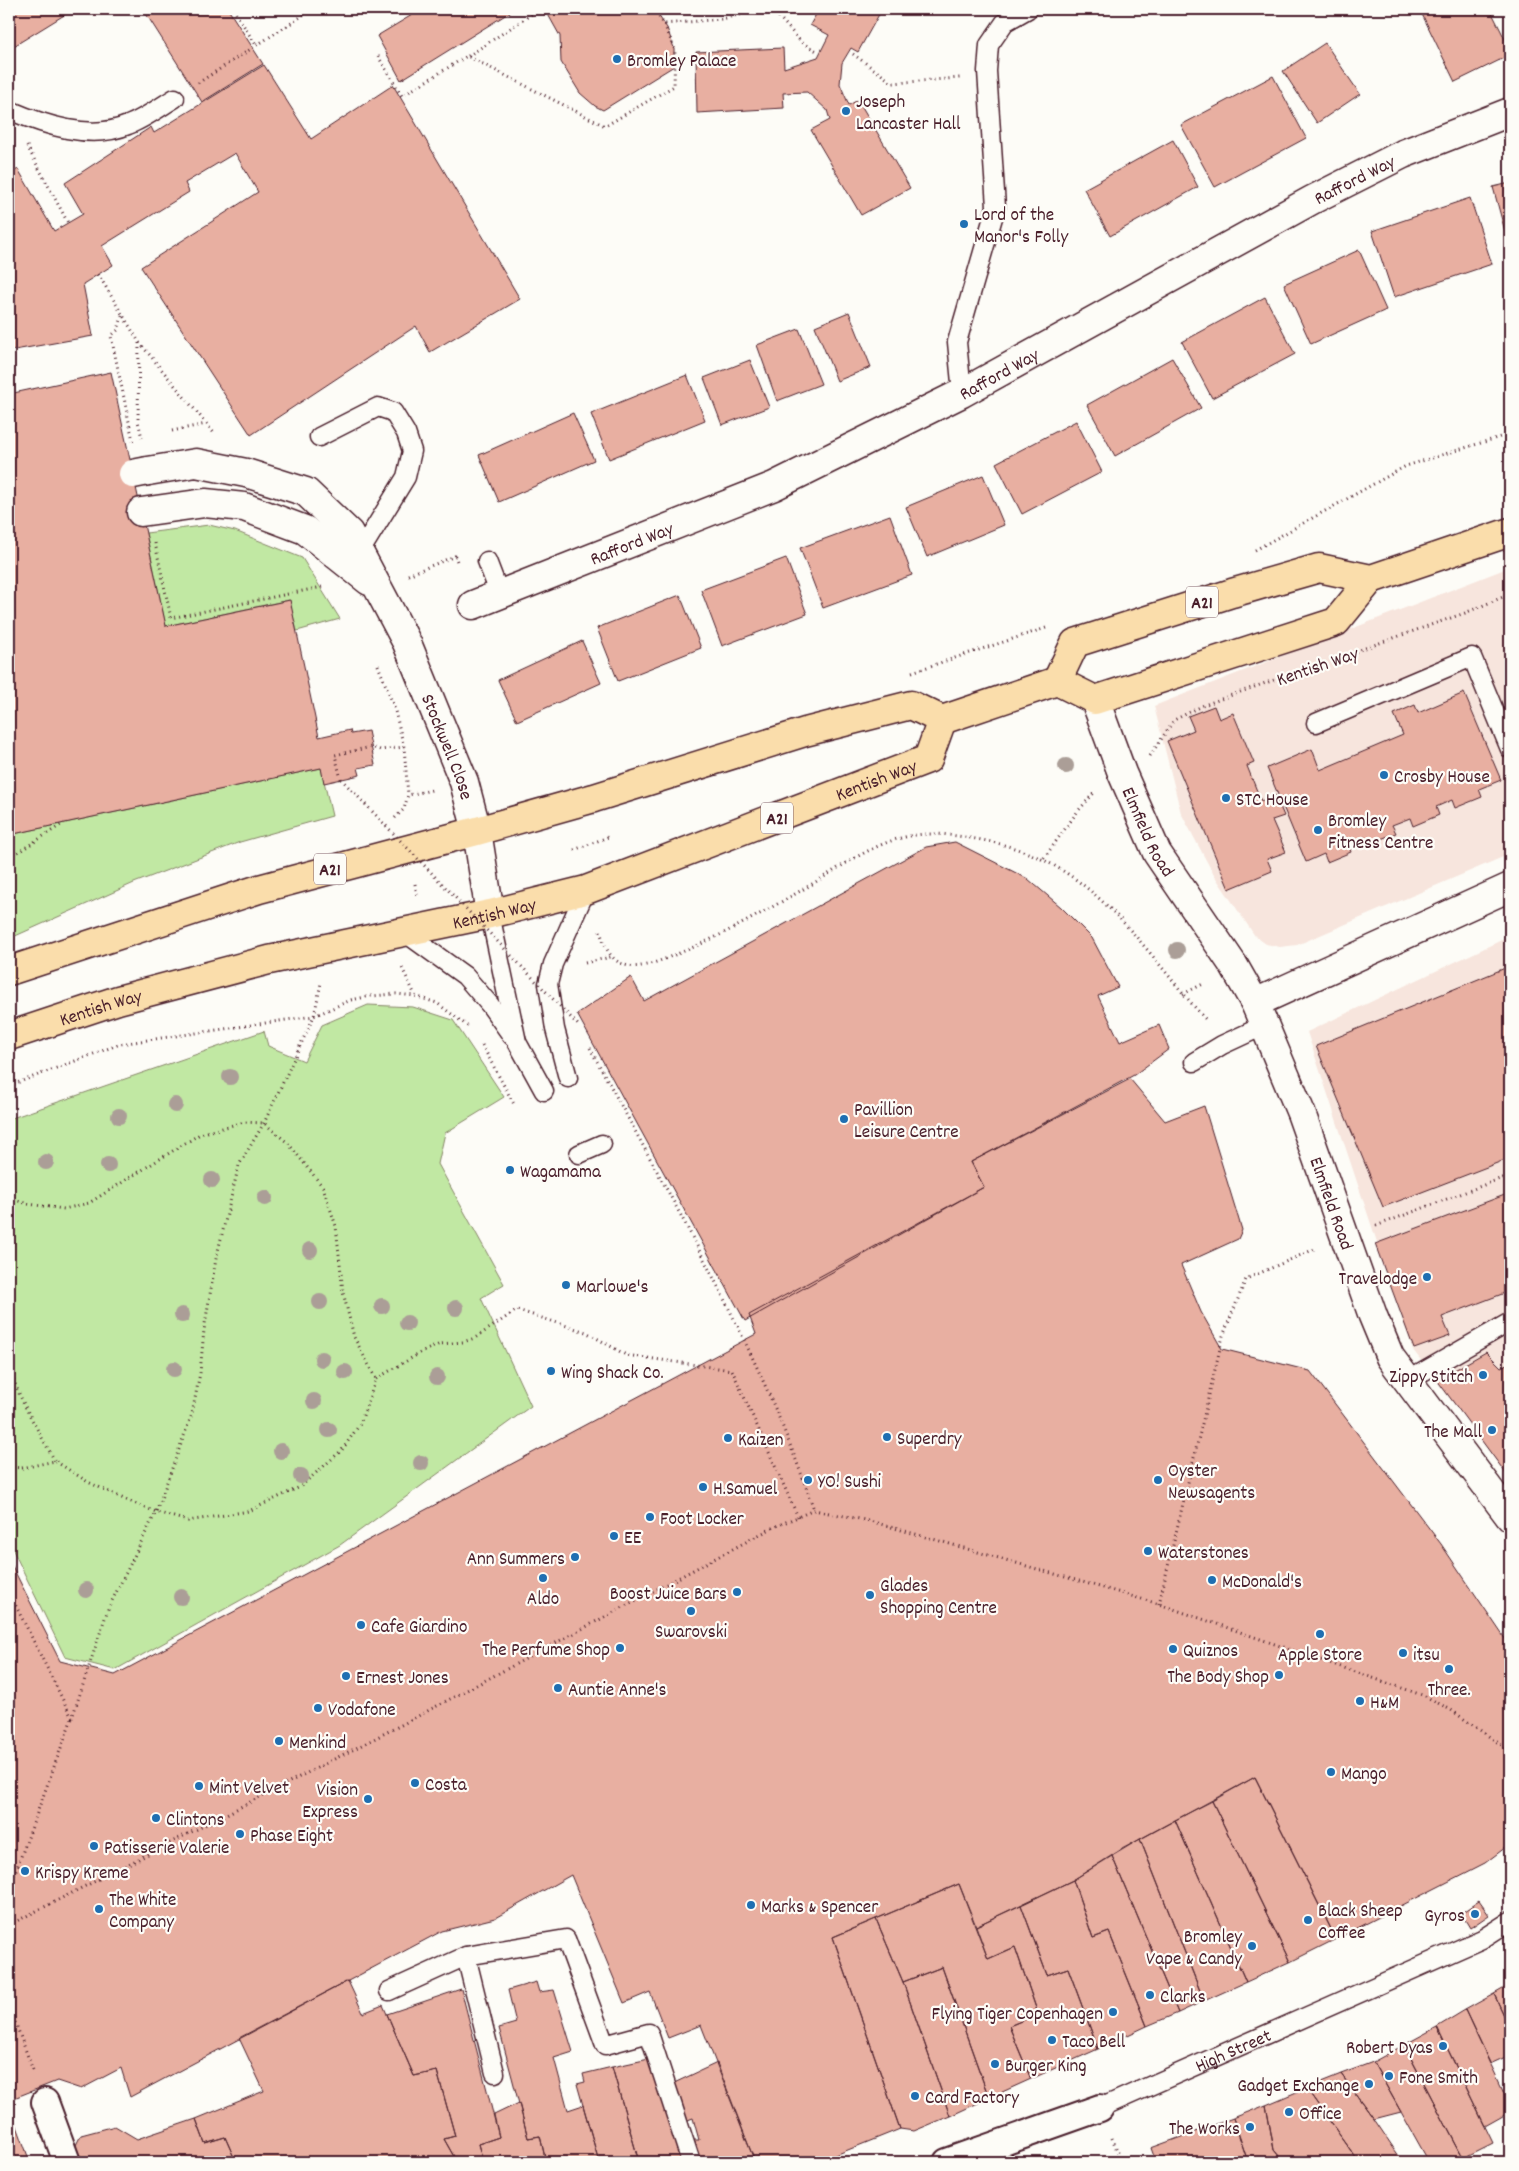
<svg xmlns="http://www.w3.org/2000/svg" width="1519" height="2171" viewBox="0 0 1519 2171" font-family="Dekko,sans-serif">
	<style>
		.built { fill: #f7e5dd }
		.green { fill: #c1e8a3; stroke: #868467 }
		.building { fill: #e8afa1; stroke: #4a1f2b }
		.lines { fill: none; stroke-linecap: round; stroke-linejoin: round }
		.service-casing { stroke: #4a1f2b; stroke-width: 21 }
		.pedestrian-casing { stroke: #4a1f2b; stroke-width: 30 }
		.minor-casing { stroke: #4a1f2b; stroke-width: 31 }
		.primary-casing { stroke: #4a1f2b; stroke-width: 31 }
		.path { stroke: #4a1f2b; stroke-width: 3; stroke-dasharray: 1 4; stroke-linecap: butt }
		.service { stroke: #fdfcf7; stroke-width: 18 }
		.pedestrian { stroke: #fdfcf7; stroke-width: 26 }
		.minor { stroke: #fdfcf7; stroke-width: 28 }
		.primary { stroke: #faddab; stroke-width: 28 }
		.minor-bridge-casing { stroke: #4a1f2b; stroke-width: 31; stroke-linecap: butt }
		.path-bridge { stroke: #4a1f2b; stroke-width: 3; stroke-dasharray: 1 4; stroke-linecap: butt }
		.minor-bridge { stroke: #fdfcf7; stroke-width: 28 }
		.tree { fill: #ab9e97 }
		.poi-dot { fill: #1f6fb2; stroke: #fdfcf7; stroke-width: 2 }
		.labels { text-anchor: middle; stroke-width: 4.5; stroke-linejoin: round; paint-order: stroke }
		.shield { fill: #fdfcf7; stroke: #806168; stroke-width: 1 }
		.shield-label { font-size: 18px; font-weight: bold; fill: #4a1f2b }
		.poi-label { font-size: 19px; fill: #4a1f2b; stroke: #fdfcf7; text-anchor: start }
		.street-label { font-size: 19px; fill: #4a1f2b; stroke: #fdfcf7 }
	</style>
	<rect width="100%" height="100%" fill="#fdfcf7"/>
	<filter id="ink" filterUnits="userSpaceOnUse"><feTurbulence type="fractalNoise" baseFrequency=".02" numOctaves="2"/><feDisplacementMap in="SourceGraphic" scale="10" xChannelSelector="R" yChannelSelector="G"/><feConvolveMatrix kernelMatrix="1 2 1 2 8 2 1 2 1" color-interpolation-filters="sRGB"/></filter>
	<g filter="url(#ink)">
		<path class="built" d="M1510,567V854L1297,945L1280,947L1266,944L1255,936L1214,875L1181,813L1154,706Z
			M1510,936V1477L1413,1350L1307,1032Z"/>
		<path class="green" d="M209,525L235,531L302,558L340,619L297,631L289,600L166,626L146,533Z
			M321,768L332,816L240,842L134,883L13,937L9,932V835Z
			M368,1005L413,1007L453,1020L504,1097L445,1133L438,1164L504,1284L481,1298L531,1406L340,1545L115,1670L65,1657L9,1542V1119L264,1031L268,1046L304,1061L322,1025Z"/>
		<path class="building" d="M9,9H74L9,49Z
			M143,9H228L263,64L202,102Z
			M422,9H515L401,80L377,36Z
			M545,9H654L667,28L674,48V66L603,110L595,106L580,93L561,62L560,36Z
			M819,9H882L858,52L851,48L842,63L840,84L849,105L858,100L910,188L861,215L811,130L830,120L827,110L807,92L783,93L784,108L697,113L696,52L783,48L784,68L818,57L829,35L810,25Z
			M1423,9H1490L1510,49V55L1455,82L1420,10Z
			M1325,43L1360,94L1317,123L1283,71Z
			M264,65L311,139L393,85L520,299L430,352L416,326L251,435L141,267L258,192L235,153L185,183L189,192L102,246L113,265L83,284L93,336L9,351V175L18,169L54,231L83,214L65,183L151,127L154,133Z
			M1273,76L1306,138L1215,187L1181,125Z
			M1173,140L1198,187L1110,236L1084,189Z
			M1510,183V250L1493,187Z
			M1470,198L1492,264L1394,297L1372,231Z
			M1359,250L1386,310L1311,344L1284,284Z
			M1265,297L1295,354L1212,398L1182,342Z
			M849,312L871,367L837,381L815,326Z
			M799,329L821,384L777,401L757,345Z
			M1172,358L1201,408L1115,456L1087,405Z
			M750,360L769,407L722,425L704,378Z
			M111,372L166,626L290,600L319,737L350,730L351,734L368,731L375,765L358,768L360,775L324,783L321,768L9,835V394Z
			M687,375L705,420L609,459L591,414Z
			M573,413L594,460L499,502L479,455Z
			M1076,421L1102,472L1022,514L996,463Z
			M983,475L1004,525L927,557L906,507Z
			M890,515L912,575L823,608L800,548Z
			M786,558L807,614L722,646L701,590Z
			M680,595L701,648L618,681L597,628Z
			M582,641L601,683L517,721L498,680Z
			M1464,693L1501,780L1479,789L1482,797L1455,808L1452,800L1436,807L1439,815L1413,826L1410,818L1392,825L1396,833L1368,844L1365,837L1348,844L1351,852L1327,862L1324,854L1306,862L1267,768L1312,749L1320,770L1403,735L1394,714L1415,705L1418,713Z
			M1214,706L1219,719L1233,713L1254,763L1247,766L1261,801L1275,795L1284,816L1272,820L1286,852L1267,859L1272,871L1229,889L1167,741L1194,730L1188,716Z
			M955,842L1028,879L1061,907L1092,938L1118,987L1098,996L1120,1042L1159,1025L1169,1049L1134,1075L971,1162L984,1187L745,1321L577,1014L631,977L644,1001L926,847Z
			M1510,966V1158L1383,1207L1316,1046Z
			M1130,1079L1165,1121L1204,1106L1242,1230L1238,1239L1181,1265L1201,1312L1222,1349L1310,1371L1441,1544L1510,1646V1844L1485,1863L1336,1939L1255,1777L1122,1849L1073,1880L976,1926L959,1884L833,1937L900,2129L818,2162H755L701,2025L668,2038L650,1992L624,2003L571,1875L495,1918L442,1931L130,2097L121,2068L81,2089L57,2081L9,2100V1560L60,1661L115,1675L756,1334L749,1315L984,1187L971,1162Z
			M1510,1193V1291L1442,1317L1450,1336L1414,1349L1375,1244Z
			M1486,1352L1501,1367L1510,1363V1479L1437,1380Z
			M1255,1777L1336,1939L1290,1962L1212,1801Z
			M1212,1801L1290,1962L1246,1982L1175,1820Z
			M1175,1820L1246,1982L1204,2001L1140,1839Z
			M1140,1839L1204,2001L1178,2013L1112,1856Z
			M1112,1856L1178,2013L1147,2026L1109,1932L1093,1938L1073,1880Z
			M1073,1880L1093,1938L1109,1932L1147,2026L1098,2049L1068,1968L1047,1975L1021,1905Z
			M959,1884L988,1959L1015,1947L1038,2014L1009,2026L1031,2079L989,2098L942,1967L903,1982L876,1919Z
			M1479,1901L1489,1915L1470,1928L1461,1913Z
			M1021,1905L1047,1975L1068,1968L1098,2049L1031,2079L1009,2026L1038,2014L1015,1947L988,1959L976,1926Z
			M876,1919L903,1982L950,2116L914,2131L900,2129L833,1937Z
			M942,1967L989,2098L950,2116L903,1982Z
			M348,1981L363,2013L383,2005L414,2076L437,2071L455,2136L444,2139L457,2162H236L225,2137L205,2143L196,2119L264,2091L239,2038Z
			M536,1982L539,1992L554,1990L573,2052L554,2058L568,2110L583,2105L599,2162H546L540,2136L528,2138L499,2028L516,2023L508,1990Z
			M1510,1985V2028L1494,1994Z
			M461,1989L499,2137L478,2144L483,2162H457L444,2139L455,2136L437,2071L414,2076L387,2014Z
			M1494,1994L1510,2028V2055L1490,2064L1465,2010Z
			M1465,2010L1510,2105V2112L1485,2126L1437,2027Z
			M1437,2027L1493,2143L1463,2158L1404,2045Z
			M1404,2045L1463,2158L1457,2162H1429L1373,2062Z
			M649,2059L683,2162H639L612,2067Z
			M1373,2062L1401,2112L1374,2119L1341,2074Z
			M717,2063L755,2162H701L694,2140H699L693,2118L685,2121L672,2084Z
			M612,2067L639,2162H599L577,2084L585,2082L583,2074Z
			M1341,2074L1374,2119L1403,2162H1359L1306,2088Z
			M1306,2088L1359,2162H1284L1274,2150L1266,2105Z
			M519,2103L528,2138L540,2136L546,2162H483L478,2144L499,2137L494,2115Z
			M9,2104L30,2162H9Z
			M1266,2105L1274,2150L1284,2162H1248L1233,2118Z
			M1233,2118L1248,2162H1156L1151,2148Z
			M196,2119L205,2143L225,2137L236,2162H76L73,2151L81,2135L115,2126L137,2139Z"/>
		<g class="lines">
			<defs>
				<g id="service">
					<path d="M9,110C44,125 91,141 128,125C144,119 160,107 175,98"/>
					<path d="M962,393L957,342L996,207L987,71L989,45L1005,22L1028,9"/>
					<path d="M319,437L378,407L393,412L406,433L412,451L406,477L355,560"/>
					<path d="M487,561L500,595"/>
					<path d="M1316,723L1472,657L1510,749"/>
					<path d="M490,914L517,1042L544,1091"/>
					<path d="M404,932L465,976L490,1005L512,1036"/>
					<path d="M1194,1062L1222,1045L1265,1025"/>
					<path d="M568,1078L555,1029L548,984L553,964L586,890"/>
					<path d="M579,1154L602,1144"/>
					<path d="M1407,1381L1510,1322"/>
					<path d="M466,1956L495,2073"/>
					<path d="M389,1991L466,1956L566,1939L605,2045L649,2033L691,2162"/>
					<path id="s1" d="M1100,2108L1482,1939L1510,1921"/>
				</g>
				<path id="pedestrian" d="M45,2102L67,2162
					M947,2162L1100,2108"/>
				<g id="minor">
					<path id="s2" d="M148,471L196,463L246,473L306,492L349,533L407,643L464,782L477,831L490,914"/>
					<path d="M141,512L205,503L244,507L305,530L369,581"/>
					<path id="s3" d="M473,605L774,486L962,393L1312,200L1403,154L1510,112"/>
					<path id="s4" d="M1095,700L1122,773L1157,853L1234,966L1255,1003L1301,1113L1373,1316L1390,1357L1510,1517"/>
					<path d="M1255,1003L1510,887"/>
				</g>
				<g id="primary">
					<path d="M1057,681L1075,643L1232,593L1319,568L1371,579L1510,532"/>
					<path d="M9,971L259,889L477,831L594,798L805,732L911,705L942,720L1057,681L1095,700L1336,622L1371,579"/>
					<path id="s5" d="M9,1036L118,1000L269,960L490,914L586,890L928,759L942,720"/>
				</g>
			</defs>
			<use href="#service" class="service-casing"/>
			<use href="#pedestrian" class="pedestrian-casing"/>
			<use href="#minor" class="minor-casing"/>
			<use href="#primary" class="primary-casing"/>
			<path class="path" d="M233,9L256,45
				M653,9L664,24L722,19L763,9
				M772,9L802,43L817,51
				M853,54L893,83L960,78
				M378,56L402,96L467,56L605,126L674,86L675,50L664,24
				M468,56L532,14
				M198,83L313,9
				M27,146L68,223
				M98,274L139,342L214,433
				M122,316L118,330L111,336L133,441
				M139,343L138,421L142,438
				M172,431L206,424
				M155,543L171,618L322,587
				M1255,550L1406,466L1510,434
				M408,575L455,556L458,564
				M1351,653L1465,613L1510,594
				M378,665L394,707L404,747L408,795
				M912,672L1046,628
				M1150,756L1174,720L1204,705L1316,665
				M341,779L335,755L371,747L380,750L404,747
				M395,818L404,809L408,795L432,790
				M574,850L608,837
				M9,858L64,823
				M1044,858L1078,811L1095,792
				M415,884L417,895
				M600,931C605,947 610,962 629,966C643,969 664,959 677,954C725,935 769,909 814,883C842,866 873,844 905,837C930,831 952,835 976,839C1092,857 1136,942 1207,1021
				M585,963L611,957
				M402,968L415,995
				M1183,994L1205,983
				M482,1045L515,1106
				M590,1048C671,1199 759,1347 814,1510
				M9,1086L120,1044L314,1016L351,1000L371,996L396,994L415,996L437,1003L470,1028
				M9,1198L28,1204L64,1209L89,1203L200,1134L244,1122L264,1123L288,1143L323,1187L336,1226L343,1292L354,1337L376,1379L360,1424L342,1450L300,1487L249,1511L188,1521L156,1512L124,1499L88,1482L55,1461L22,1468L9,1467
				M1376,1226L1510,1175
				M9,1365C18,1399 38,1430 55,1461
				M376,1379L420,1353L440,1344L463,1342L475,1338L517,1310L586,1332L626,1355L732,1370L798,1517
				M9,1592L72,1718L108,1609L156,1512L192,1414L200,1373L204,1330L216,1259L239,1165L264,1123L314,1016L321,983
				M1159,1604L1223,1336L1246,1279L1315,1249
				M9,1889L72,1718
				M9,1925L403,1724L774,1527L814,1510L870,1521L1159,1604L1425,1696L1451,1710L1510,1751
				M9,1998L14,2019L34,2073
				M1112,2138L1122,2162"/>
			<use href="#service" class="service"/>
			<use href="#pedestrian" class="pedestrian"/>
			<use href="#minor" class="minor"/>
			<use href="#primary" class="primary"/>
			<defs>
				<path id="minor-bridge" d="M133,474L148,471"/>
			</defs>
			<use href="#minor-bridge" class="minor-bridge-casing"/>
			<path class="path-bridge" d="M341,779L580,1027"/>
			<use href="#minor-bridge" class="minor-bridge"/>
		</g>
		<g class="tree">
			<circle cx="1066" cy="766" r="8"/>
			<circle cx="1177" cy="950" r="8"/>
			<circle cx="230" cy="1077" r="8"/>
			<circle cx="175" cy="1105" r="8"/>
			<circle cx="119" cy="1116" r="8"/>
			<circle cx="46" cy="1162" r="8"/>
			<circle cx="108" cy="1165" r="8"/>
			<circle cx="212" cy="1180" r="8"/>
			<circle cx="265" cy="1198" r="8"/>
			<circle cx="310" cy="1250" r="8"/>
			<circle cx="320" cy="1302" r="8"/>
			<circle cx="382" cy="1306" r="8"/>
			<circle cx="456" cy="1308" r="8"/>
			<circle cx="182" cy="1315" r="8"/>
			<circle cx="407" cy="1323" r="8"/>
			<circle cx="322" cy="1359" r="8"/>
			<circle cx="174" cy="1369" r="8"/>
			<circle cx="345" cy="1372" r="8"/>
			<circle cx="437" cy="1377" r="8"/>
			<circle cx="314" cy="1401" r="8"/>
			<circle cx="329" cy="1430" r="8"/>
			<circle cx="281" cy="1451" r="8"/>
			<circle cx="421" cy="1463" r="8"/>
			<circle cx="301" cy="1476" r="8"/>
			<circle cx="86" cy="1590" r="8"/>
			<circle cx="181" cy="1597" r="8"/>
		</g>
	</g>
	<g class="poi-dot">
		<circle cx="617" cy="59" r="5"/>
		<circle cx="846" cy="111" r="5"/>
		<circle cx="964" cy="224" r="5"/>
		<circle cx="1384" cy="775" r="5"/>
		<circle cx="1226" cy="798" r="5"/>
		<circle cx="1318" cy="830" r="5"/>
		<circle cx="844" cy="1119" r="5"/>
		<circle cx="510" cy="1170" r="5"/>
		<circle cx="1427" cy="1277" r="5"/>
		<circle cx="566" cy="1285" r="5"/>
		<circle cx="551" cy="1371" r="5"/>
		<circle cx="1483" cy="1375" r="5"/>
		<circle cx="1492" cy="1430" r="5"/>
		<circle cx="887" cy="1437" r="5"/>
		<circle cx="728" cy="1438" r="5"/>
		<circle cx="808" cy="1480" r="5"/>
		<circle cx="1158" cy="1480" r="5"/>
		<circle cx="703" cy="1487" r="5"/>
		<circle cx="650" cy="1517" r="5"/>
		<circle cx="614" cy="1536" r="5"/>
		<circle cx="1148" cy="1551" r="5"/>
		<circle cx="575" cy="1557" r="5"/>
		<circle cx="543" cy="1578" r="5"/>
		<circle cx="1212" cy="1580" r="5"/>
		<circle cx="737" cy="1592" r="5"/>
		<circle cx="870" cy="1595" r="5"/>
		<circle cx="691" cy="1611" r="5"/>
		<circle cx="361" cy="1625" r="5"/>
		<circle cx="1320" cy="1634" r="5"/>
		<circle cx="620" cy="1648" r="5"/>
		<circle cx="1173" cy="1649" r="5"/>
		<circle cx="1403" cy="1653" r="5"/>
		<circle cx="1449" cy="1669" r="5"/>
		<circle cx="1279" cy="1675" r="5"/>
		<circle cx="346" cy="1676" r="5"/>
		<circle cx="558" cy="1688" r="5"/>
		<circle cx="1360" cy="1701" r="5"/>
		<circle cx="318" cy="1708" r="5"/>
		<circle cx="279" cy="1741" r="5"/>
		<circle cx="1331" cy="1772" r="5"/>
		<circle cx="415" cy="1783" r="5"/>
		<circle cx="199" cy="1786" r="5"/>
		<circle cx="368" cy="1799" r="5"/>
		<circle cx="156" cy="1818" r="5"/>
		<circle cx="240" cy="1834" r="5"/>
		<circle cx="94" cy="1846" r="5"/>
		<circle cx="25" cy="1871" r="5"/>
		<circle cx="751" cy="1905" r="5"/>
		<circle cx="99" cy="1909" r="5"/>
		<circle cx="1475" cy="1914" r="5"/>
		<circle cx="1308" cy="1920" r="5"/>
		<circle cx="1252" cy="1946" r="5"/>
		<circle cx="1150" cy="1995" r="5"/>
		<circle cx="1113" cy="2012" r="5"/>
		<circle cx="1052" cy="2040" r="5"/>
		<circle cx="1443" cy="2046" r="5"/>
		<circle cx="995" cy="2064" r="5"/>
		<circle cx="1389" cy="2076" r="5"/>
		<circle cx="1369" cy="2084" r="5"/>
		<circle cx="915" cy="2096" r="5"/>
		<circle cx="1289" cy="2112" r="5"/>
		<circle cx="1250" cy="2127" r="5"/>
	</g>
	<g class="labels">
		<g class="shield">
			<rect x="1186" y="586.5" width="32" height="31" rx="4"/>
			<rect x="761" y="802.5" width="32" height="31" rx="4"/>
			<rect x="314" y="853.5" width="32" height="31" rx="4"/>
		</g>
		<g class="shield-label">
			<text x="1202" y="608">A21</text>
			<text x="777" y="824">A21</text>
			<text x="330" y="875">A21</text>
		</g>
		<g class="poi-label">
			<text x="627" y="66">Bromley Palace</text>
			<text x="856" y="107">Joseph<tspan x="856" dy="22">Lancaster Hall</tspan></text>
			<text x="974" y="220">Lord of the<tspan x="974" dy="22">Manor's Folly</tspan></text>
			<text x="1394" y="782">Crosby House</text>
			<text x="1236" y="805">STC House</text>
			<text x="1328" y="826">Bromley<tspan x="1328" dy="22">Fitness Centre</tspan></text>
			<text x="854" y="1115">Pavillion<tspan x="854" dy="22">Leisure Centre</tspan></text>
			<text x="520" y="1177">Wagamama</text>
			<text x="1417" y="1284" text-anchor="end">Travelodge</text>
			<text x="576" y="1292">Marlowe's</text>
			<text x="561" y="1378">Wing Shack Co.</text>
			<text x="1473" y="1382" text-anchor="end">Zippy Stitch</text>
			<text x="1482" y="1437" text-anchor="end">The Mall</text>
			<text x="897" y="1444">Superdry</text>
			<text x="738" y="1445">Kaizen</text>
			<text x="1168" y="1476">Oyster<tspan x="1168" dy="22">Newsagents</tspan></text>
			<text x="818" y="1487">YO! Sushi</text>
			<text x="713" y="1494">H.Samuel</text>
			<text x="660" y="1524">Foot Locker</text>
			<text x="624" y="1543">EE</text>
			<text x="1158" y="1558">Waterstones</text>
			<text x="565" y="1564" text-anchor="end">Ann Summers</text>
			<text x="1222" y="1587">McDonald's</text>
			<text x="880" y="1591">Glades<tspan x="880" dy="22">Shopping Centre</tspan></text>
			<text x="727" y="1599" text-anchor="end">Boost Juice Bars</text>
			<text x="543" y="1604" text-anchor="middle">Aldo</text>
			<text x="371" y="1632">Cafe Giardino</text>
			<text x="691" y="1637" text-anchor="middle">Swarovski</text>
			<text x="610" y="1655" text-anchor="end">The Perfume Shop</text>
			<text x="1183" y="1656">Quiznos</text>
			<text x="1320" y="1660" text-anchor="middle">Apple Store</text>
			<text x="1413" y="1660">itsu</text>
			<text x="1269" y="1682" text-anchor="end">The Body Shop</text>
			<text x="356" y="1683">Ernest Jones</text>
			<text x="568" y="1695">Auntie Anne's</text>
			<text x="1449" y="1695" text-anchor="middle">Three.</text>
			<text x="1370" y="1708">H&amp;M</text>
			<text x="328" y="1715">Vodafone</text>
			<text x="289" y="1748">Menkind</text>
			<text x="1341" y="1779">Mango</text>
			<text x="425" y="1790">Costa</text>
			<text x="209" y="1793">Mint Velvet</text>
			<text x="358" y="1795" text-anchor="end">Vision<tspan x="358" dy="22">Express</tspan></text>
			<text x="166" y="1825">Clintons</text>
			<text x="250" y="1841">Phase Eight</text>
			<text x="104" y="1853">Patisserie Valerie</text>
			<text x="35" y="1878">Krispy Kreme</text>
			<text x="109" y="1905">The White<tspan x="109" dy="22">Company</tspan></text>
			<text x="761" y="1912">Marks &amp; Spencer</text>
			<text x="1318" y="1916">Black Sheep<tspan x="1318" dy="22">Coffee</tspan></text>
			<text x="1465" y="1921" text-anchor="end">Gyros</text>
			<text x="1242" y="1942" text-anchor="end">Bromley<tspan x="1242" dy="22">Vape &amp; Candy</tspan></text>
			<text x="1160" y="2002">Clarks</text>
			<text x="1103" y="2019" text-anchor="end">Flying Tiger Copenhagen</text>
			<text x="1062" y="2047">Taco Bell</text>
			<text x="1433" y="2053" text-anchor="end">Robert Dyas</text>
			<text x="1005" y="2071">Burger King</text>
			<text x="1399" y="2083">Fone Smith</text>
			<text x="1359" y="2091" text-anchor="end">Gadget Exchange</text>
			<text x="925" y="2103">Card Factory</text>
			<text x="1299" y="2119">Office</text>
			<text x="1240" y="2134" text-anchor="end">The Works</text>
		</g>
		<g class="street-label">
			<text dy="7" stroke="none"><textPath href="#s3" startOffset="980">Rafford Way</textPath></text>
			<text dy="7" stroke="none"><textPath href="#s3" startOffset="575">Rafford Way</textPath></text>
			<text dy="7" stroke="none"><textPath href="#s3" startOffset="170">Rafford Way</textPath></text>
			<text transform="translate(1317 665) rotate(-19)" y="7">Kentish Way</text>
			<text dy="7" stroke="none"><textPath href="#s2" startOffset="458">Stockwell Close</textPath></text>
			<text dy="7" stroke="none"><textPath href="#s5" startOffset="906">Kentish Way</textPath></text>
			<text dy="7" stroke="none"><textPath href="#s4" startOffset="142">Elmfield Road</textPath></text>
			<text dy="7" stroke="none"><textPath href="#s5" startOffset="501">Kentish Way</textPath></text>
			<text dy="7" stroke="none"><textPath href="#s5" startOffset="96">Kentish Way</textPath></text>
			<text dy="7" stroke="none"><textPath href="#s4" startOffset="559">Elmfield Road</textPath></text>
			<text dy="7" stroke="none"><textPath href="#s1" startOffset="145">High Street</textPath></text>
		</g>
	</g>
	<rect width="1519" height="2171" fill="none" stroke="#fdfcf7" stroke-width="30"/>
	<rect x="15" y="15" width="1489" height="2141" fill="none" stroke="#4a1f2b" stroke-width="2" filter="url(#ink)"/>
</svg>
